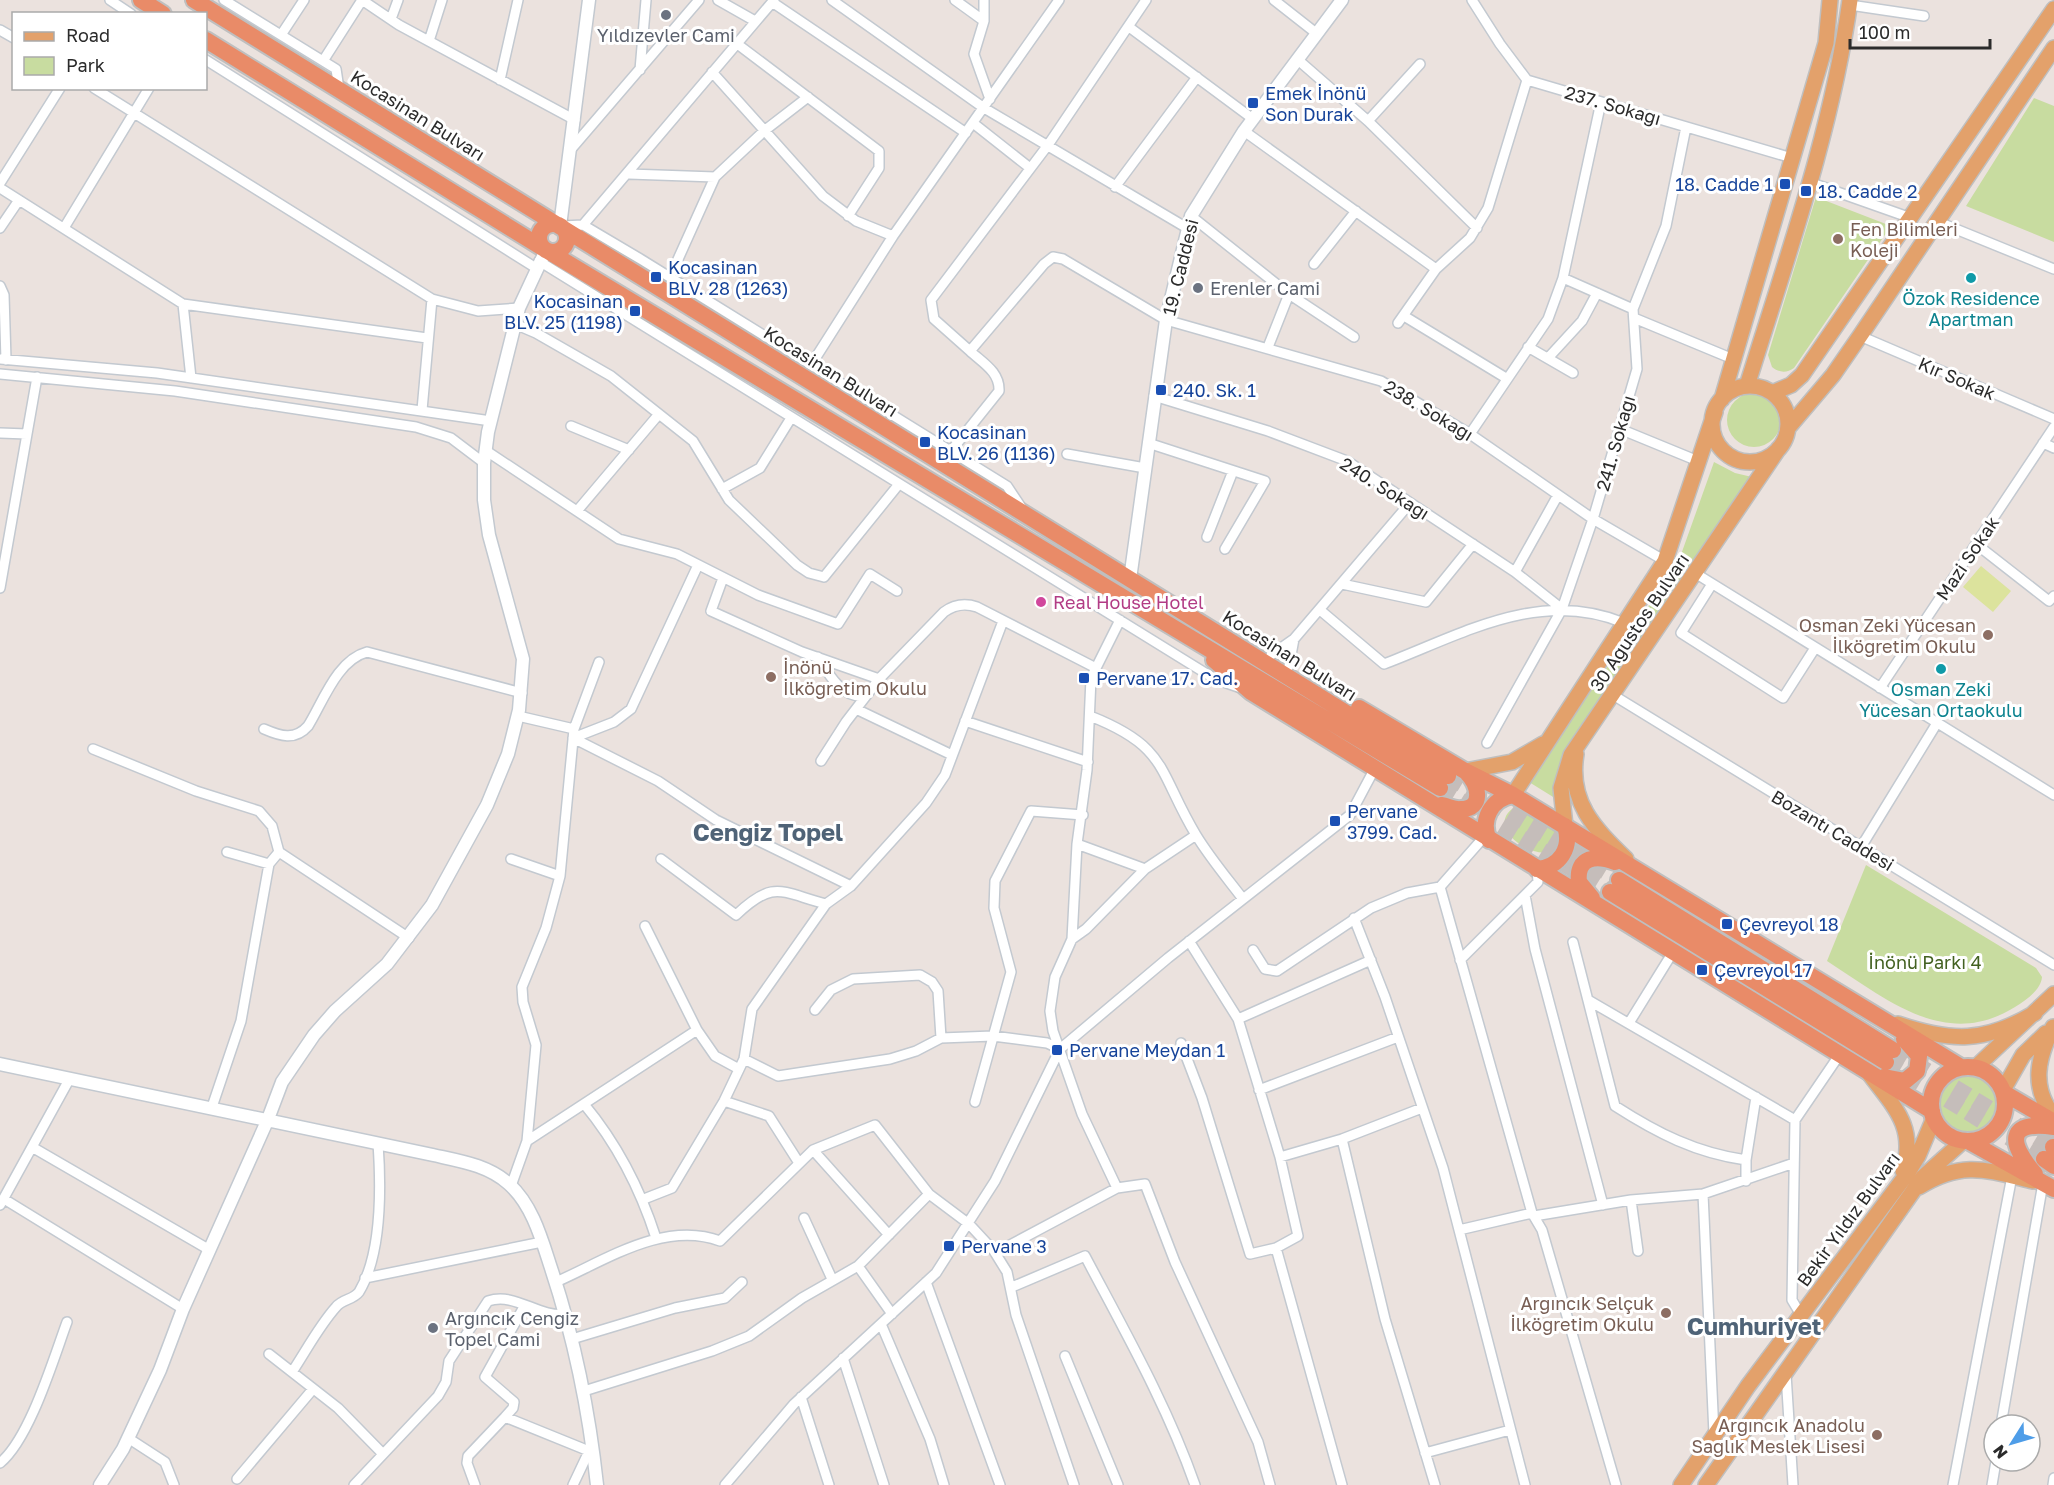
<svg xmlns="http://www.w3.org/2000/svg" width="2054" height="1485" viewBox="0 0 2054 1485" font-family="'Golos Text',sans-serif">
<rect width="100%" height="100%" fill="#ebe2de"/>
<!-- green -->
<path fill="#c8dca0" d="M2034 98 2054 106V242L1966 206Z
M1816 197 1891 226 1794 368C1787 373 1779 373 1772 367L1768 355Z
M1727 420a27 27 0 1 1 54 0a27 27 0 1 1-54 0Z
M1714 462 1735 473 1752 477 1571 740 1559 767 1558 800 1529 782 1678 563Z
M1517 806 1563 832 1557 849C1533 865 1481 824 1517 806Z
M1866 865 2036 968 2042 977C2041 990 2026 1000 2015 1007 1945 1051 1885 998 1827 961Z
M1939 1104a29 29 0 1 1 58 0a29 29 0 1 1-58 0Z"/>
<!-- pitch -->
<path fill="#dce39d" d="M1981 566 2011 591 1993 612 1963 587Z"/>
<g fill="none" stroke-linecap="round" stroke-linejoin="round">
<!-- trunk-tunnel -->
<path stroke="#c5bdba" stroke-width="16" stroke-dasharray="16 8" stroke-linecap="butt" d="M1448 776 1619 880
M1440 788 1610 892
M1893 1050 2053 1147
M1886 1062 2044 1159"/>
<defs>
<path id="minor" d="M110 0 131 14
M224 0 336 69 339 89
M362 0 399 25 575 120
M718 0 755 21
M832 0 984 108 1187 228
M955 0 984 21 974 54 990 99
M1146 0 1048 145 931 300 934 319 970 351 1044 264 1053 257 1063 259 1166 320 1381 381 1470 434 1593 519 1665 561
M1274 0 1316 33
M1472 0 1500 44 1527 80 1792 158
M772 2 966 133
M1850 5 1924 16
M391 19 398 0
M984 21V0
M1129 27 1253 119
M0 30 14 38
M281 35 304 0
M429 41 442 0
M736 43 879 151V168L848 216
M1297 59 1368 121 1477 228
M206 60 536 268
M323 61 362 0
M640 70 646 0
M712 72 823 196 856 221 893 236
M500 80 518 0
M94 88 432 299 478 311 519 308
M1368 121 1420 64
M973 123 1030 168
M1244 131 1436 269 1470 238 1488 208 1527 80
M572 148 699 0
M629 174 715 177
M1809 182 1911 218
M0 183 60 88
M1115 187 1197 77
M0 188 183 304 427 338
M1191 216 1289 294 1354 337
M1936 221 2054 269
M583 225 774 0
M562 226 583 225 642 260 1007 486 1021 507
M0 228 19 200
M64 228 149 88
M539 261 1215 679 1238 687
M1314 264 1356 211
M670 277 715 177 764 131 808 97
M1563 278 1633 309
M0 286 4 295 6 360
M183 304 191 378
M1404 316 1506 378
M1634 318 1733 359
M1398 323 1436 269
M515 324 536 333 611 376 693 441 729 500 797 565 809 573 824 577 899 484
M1860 336 2054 419
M1268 347 1289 294
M1528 347 1573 373
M1548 358 1582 321 1597 293
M0 359 157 373 491 421
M811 365 893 236 1059 0
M0 374 175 391 416 427 451 438 484 463
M1154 396 1268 431 1347 461 1515 572 1562 609
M422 410 432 299
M571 426 629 450
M1620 429 1698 461
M0 433 27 434
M1470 434 1548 319 1563 278 1601 102
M1148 443 1265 481 1225 549
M2043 443 2054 448
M485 450 619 539 677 554 758 595 838 624 870 574 897 591
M951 451 999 391C1000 372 983 363 970 351
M1067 454 1145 468
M722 489 760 468 791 418
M577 511 659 414
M1207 537 1233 471
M1976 544 2049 601 2054 596
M1515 572 1558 495
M1695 573 2054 795
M723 578 711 611 802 652 879 679
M1342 584 1426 602 1473 544
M1712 584 1681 633 1783 698 1815 648
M0 588 37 377
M1320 610 1384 664C1463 634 1539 588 1624 623
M1271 655 1294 639 1410 503
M818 657C829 675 842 699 866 696
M1289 666 1294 639
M1880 688 2054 427
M1613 695 2054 965
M856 709 952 755
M518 716 574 729
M1090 716C1169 747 1158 772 1196 835 1210 858 1227 878 1243 899
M965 721 1088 762
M264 729C280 736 295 741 308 726 323 702 337 660 367 652L522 693
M573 738 658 781 716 820 851 886
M573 738 614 722 631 709 698 565
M1487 743 1562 609 1593 519 1637 369 1633 309 1666 226 1686 127
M93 749 196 791 259 811 272 826 279 852 409 938
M821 761 846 722 879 679 944 612C955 604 965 603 977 607L1096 668
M1484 837 1440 887 1532 1213 1542 1230 1616 1485
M1077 844 1145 869
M1861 847 1937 723
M227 852 269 864
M511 859 560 876
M661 859 736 915C774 879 780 892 826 904L851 886 926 803 945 775 1003 621
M1525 895 1535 949 1603 1205
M1354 918 1385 997 1443 1168 1525 1485
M645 926 697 1030 715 1056 739 1069
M1072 939 1086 929 1145 869 1196 835
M1573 942 1615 1106C1657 1133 1696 1153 1746 1160
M1253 950 1265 969 1277 971 1371 908 1407 893 1440 887
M1460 960 1538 882 1537 869
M1588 1000 1795 1120
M815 1010 831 990 853 979 920 975 932 982 938 991 941 1038
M1238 1019 1371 960
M1629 1023 1673 952
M1181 1043 1202 1098 1250 1254 1276 1248 1298 1236 1280 1157 1238 1019 1189 941
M744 1059 778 1076 890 1059 916 1051 941 1038 993 1036 1047 1043 1060 1049
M1259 1090 1398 1037
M724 1101 769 1116 799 1163
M975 1102 1011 972 994 908 995 881 1031 811 1083 815
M584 1104C618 1145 640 1188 656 1238
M212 1107 241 1021 269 864 279 852
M1342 1139 1385 1319 1435 1485
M527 1141 536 1045 523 1002 522 987 546 928 560 876 574 729 599 662
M32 1147 208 1249
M813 1150 889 1235
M1280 1157 1342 1139 1422 1108
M1746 1181V1160L1756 1097
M511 1186 527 1141 697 1030
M1117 1188 1082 1114 1053 1031 1050 1011 1055 977 1072 939 1077 844 1087 770 1091 678 1120 620
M1703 1194 1714 1434
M4 1199 183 1309
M644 1199 672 1188 724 1101 744 1059 752 1009 826 904
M1631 1200 1638 1251
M0 1205 70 1078
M1534 1216 1631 1200 1703 1194 1794 1163
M804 1218 832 1279
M1459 1230 1532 1213
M1276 1248 1342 1485
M995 1253 1117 1188 1145 1184 1175 1262 1258 1442 1270 1485
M858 1266 892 1314
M365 1278 542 1242
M556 1282C606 1260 665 1220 720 1241L813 1150 875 1125 929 1194 969 1224 994 1251 1007 1272 1016 1315 1074 1485
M926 1282 1000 1485
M1012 1287 1085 1256C1124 1330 1167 1405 1195 1485
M1801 1315 1792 1300 1795 1120 1840 1054
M881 1324 930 1439 944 1485
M572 1339 675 1308 725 1298 742 1282
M269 1354 338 1408 383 1454
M1065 1356 1118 1485
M843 1358 884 1485
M292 1372C306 1351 319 1326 336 1307 342 1299 353 1300 359 1292 382 1254 381 1186 378 1143
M1786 1374 1793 1485
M584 1391 712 1351 749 1336 802 1298 858 1266 929 1194
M801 1397 829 1485
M505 1417 513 1408 514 1402 485 1377 525 1305
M2001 1425 2043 1183
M128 1438 165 1462 174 1485
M1425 1453 1510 1430
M0 1463C30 1438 53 1360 67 1322
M237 1479 313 1389
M354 1485 438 1396 446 1382 449 1361 488 1301C516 1292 538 1318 566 1314
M475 1485 467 1463 468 1456 505 1417 589 1451
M573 1485 591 1447
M725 1485 794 1404 936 1273 995 1181 1060 1049 1168 958 1350 815 1375 768
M1953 1485 2012 1176
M1992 1485 1996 1461
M2053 1485 2054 1478"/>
<path id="tertiary" d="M560 226 589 0
M1130 579 1166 320 1191 216 1244 131 1342 0
M0 1064 433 1155C460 1161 488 1165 509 1184 532 1205 541 1237 550 1265 574 1337 589 1410 597 1485
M100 1485 123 1449 160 1370 183 1309 268 1119 282 1082 314 1035 335 1011 387 964 432 905 487 805 508 754 519 710 523 659 489 535 484 500V463L488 432 519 308 546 250"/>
<path id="primary" d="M1747 386C1786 260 1832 131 1850 0
M1712 424a38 38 0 1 1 76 0a38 38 0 1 1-76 0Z
M1772 393 1791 385 1802 375 2054 9
M1722 399 1826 43 1830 0
M1788 428 1833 375 1860 336 2054 48
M1576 754C1568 802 1594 828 1626 859
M1465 771 1512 762 1543 744
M1513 795 1665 561 1715 412
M1565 826 1561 788 1571 755 1779 448
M1898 1024C1951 1042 1985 1043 2035 1013
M2053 1027C2037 1059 2031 1087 2054 1117
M1976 1067 2054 994
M1868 1072C1893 1106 1917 1126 1903 1171
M2003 1090 2023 1055 2046 1033
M1919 1187C1962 1160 1987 1170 2033 1181
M1681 1485 1748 1386 1907 1174 1918 1156 1934 1118
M1706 1485 1923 1177 1963 1141"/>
<path id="trunk" d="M141 0 163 14
M194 0 1448 776
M206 40 546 250 1440 788
M539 238a14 14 0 1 1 28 0a14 14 0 1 1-28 0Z
M1214 660 1251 692 1932 1111
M1359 708 1465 771 1513 795 1961 1067
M1441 805C1448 806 1455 810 1461 809 1484 809 1479 784 1467 773
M1489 840C1480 820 1491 799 1513 795
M1537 869C1560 867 1572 848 1565 826
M1619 880 1893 1050
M1610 892 1886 1062
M1592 898 1579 882C1576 856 1597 855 1615 862
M1931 1104a37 37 0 1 1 74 0a37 37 0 1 1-74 0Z
M1884 1077 1905 1081 1917 1071 1919 1056 1904 1039
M2004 1093 2054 1122
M1968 1141 2054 1189
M2053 1147 2054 1148
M2044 1159 2054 1166
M2035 1174C2009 1144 2005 1120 2054 1127"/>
</defs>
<!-- minor casing -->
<use href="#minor" stroke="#c3c9d0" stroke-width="12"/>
<!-- tertiary casing -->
<use href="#tertiary" stroke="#c3c9d0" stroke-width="15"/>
<!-- primary casing -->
<use href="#primary" stroke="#bfbfbf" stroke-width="18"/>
<!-- trunk casing -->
<use href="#trunk" stroke="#bfbfbf" stroke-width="20"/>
<!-- minor -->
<use href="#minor" stroke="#fff" stroke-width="9"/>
<!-- tertiary -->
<use href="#tertiary" stroke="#fff" stroke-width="12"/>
<!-- primary -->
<use href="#primary" stroke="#e3a16b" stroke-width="15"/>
<!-- trunk -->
<use href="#trunk" stroke="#e98b68" stroke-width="16"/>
</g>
<!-- markers -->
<g fill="#6b7280" stroke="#fff" stroke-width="2">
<circle cx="666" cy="15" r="6"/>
<circle cx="1198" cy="288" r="6"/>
<circle cx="433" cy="1328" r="6"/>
</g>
<g fill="#1a4fb4" stroke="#fff" stroke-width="2">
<rect x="1247" y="97" width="12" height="12" rx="3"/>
<rect x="1779" y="178" width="12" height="12" rx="3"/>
<rect x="1800" y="185" width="12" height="12" rx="3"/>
<rect x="650" y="271" width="12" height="12" rx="3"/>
<rect x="629" y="305" width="12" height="12" rx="3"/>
<rect x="1155" y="384" width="12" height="12" rx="3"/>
<rect x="919" y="436" width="12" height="12" rx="3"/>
<rect x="1078" y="672" width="12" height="12" rx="3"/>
<rect x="1329" y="815" width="12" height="12" rx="3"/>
<rect x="1721" y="918" width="12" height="12" rx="3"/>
<rect x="1696" y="964" width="12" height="12" rx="3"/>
<rect x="1051" y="1044" width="12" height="12" rx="3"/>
<rect x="943" y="1240" width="12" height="12" rx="3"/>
</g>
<g fill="#8d6e63" stroke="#fff" stroke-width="2">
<circle cx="1838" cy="239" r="6"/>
<circle cx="1988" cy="635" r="6"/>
<circle cx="771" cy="677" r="6"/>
<circle cx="1666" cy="1313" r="6"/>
<circle cx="1877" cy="1435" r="6"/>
</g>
<g fill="#0f9aa8" stroke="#fff" stroke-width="2">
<circle cx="1971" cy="278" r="6"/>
<circle cx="1941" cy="669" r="6"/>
</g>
<circle fill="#d1479c" stroke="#fff" stroke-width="2" cx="1041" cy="602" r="6"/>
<g text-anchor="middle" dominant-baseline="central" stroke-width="6" stroke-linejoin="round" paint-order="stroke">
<!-- worship labels -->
<g font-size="18" fill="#5b616d" stroke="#fff" text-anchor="start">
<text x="666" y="35" text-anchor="middle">Yıldızevler Cami</text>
<text x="1210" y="288">Erenler Cami</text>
<text x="445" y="1318">Argıncık Cengiz<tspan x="445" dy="21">Topel Cami</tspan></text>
</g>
<!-- transit labels -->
<g font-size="18" fill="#164399" stroke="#fff" text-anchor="start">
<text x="1265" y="93">Emek İnönü<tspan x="1265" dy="21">Son Durak</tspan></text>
<text x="1773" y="184" text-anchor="end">18. Cadde 1</text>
<text x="1818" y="191">18. Cadde 2</text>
<text x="668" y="267">Kocasinan<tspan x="668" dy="21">BLV. 28 (1263)</tspan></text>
<text x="623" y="301" text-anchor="end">Kocasinan<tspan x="623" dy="21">BLV. 25 (1198)</tspan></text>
<text x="1173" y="390">240. Sk. 1</text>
<text x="937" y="432">Kocasinan<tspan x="937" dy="21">BLV. 26 (1136)</tspan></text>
<text x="1096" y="678">Pervane 17. Cad.</text>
<text x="1347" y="811">Pervane<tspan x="1347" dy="21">3799. Cad.</tspan></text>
<text x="1739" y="924">Çevreyol 18</text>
<text x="1714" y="970">Çevreyol 17</text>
<text x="1069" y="1050">Pervane Meydan 1</text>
<text x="961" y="1246">Pervane 3</text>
</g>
<!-- street labels -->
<g font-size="18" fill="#2b2b2b" stroke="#fff">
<text transform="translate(1613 105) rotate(16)">237. Sokağı</text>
<text transform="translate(418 115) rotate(32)">Kocasinan Bulvarı</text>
<text transform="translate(1180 267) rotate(-76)">19. Caddesi</text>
<text transform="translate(831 371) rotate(32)">Kocasinan Bulvarı</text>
<text transform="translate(1957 378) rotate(23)">Kır Sokak</text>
<text transform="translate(1429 410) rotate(31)">238. Sokağı</text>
<text transform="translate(1615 443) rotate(-74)">241. Sokağı</text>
<text transform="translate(1385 488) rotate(32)">240. Sokağı</text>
<text transform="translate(1967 558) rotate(-56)">Mazi Sokak</text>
<text transform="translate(1639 622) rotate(-56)">30 Ağustos Bulvarı</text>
<text transform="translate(1290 655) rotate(32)">Kocasinan Bulvarı</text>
<text transform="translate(1833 830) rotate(31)">Bozantı Caddesi</text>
<text transform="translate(1848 1219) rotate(-54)">Bekir Yıldız Bulvarı</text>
</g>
<!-- education labels -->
<g font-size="18" fill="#785e54" stroke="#fff" text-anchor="end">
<text x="1850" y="229" text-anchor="start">Fen Bilimleri<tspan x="1850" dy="21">Koleji</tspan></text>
<text x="1976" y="625">Osman Zeki Yücesan<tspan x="1976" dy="21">İlköğretim Okulu</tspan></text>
<text x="783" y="667" text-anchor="start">İnönü<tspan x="783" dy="21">İlköğretim Okulu</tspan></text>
<text x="1654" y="1303">Argıncık Selçuk<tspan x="1654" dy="21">İlköğretim Okulu</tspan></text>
<text x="1865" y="1425">Argıncık Anadolu<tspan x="1865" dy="21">Sağlık Meslek Lisesi</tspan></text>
</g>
<!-- culture labels -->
<g font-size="18" fill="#0d838f" stroke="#fff">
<text x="1971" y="298">Özok Residence<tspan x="1971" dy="21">Apartman</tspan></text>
<text x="1941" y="689">Osman Zeki<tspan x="1941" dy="21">Yücesan Ortaokulu</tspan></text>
</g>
<!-- hotel labels -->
<g font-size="18" fill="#b23c85" stroke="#fff" text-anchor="start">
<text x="1053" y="602">Real House Hotel</text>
</g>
<!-- park labels -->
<g font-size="18" fill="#436121" stroke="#fff">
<text x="1925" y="962">İnönü Parkı 4</text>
</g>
<!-- district labels -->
<g font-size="24" font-weight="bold" fill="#4f6377" stroke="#fff">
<text x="768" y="831">Cengiz Topel</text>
<text x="1754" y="1325">Cumhuriyet</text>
</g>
</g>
<!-- legend -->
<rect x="12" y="12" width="195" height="78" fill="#ffffff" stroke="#aaaaaa" stroke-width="1.5"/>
<rect x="24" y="32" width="30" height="9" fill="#e3a16b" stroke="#aaaaaa" stroke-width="1.5"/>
<text x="66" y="42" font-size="18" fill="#2b2b2b">Road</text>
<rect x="24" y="57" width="30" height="18" fill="#c8dca0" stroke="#aaaaaa" stroke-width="1.5"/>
<text x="66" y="72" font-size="18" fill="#2b2b2b">Park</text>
<!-- north arrow -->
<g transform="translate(2012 1443) rotate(233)"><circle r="28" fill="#ffffff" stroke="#aaaaaa" stroke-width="1.5"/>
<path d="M0-4.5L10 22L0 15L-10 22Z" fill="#4e9de8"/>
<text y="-9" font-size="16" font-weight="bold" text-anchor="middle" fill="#2b2b2b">N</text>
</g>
<!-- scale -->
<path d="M1850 39v9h140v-9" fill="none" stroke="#2b2b2b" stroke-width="3"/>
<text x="1859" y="39" font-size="18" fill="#2b2b2b" stroke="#ffffff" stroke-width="4.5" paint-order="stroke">100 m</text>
</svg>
